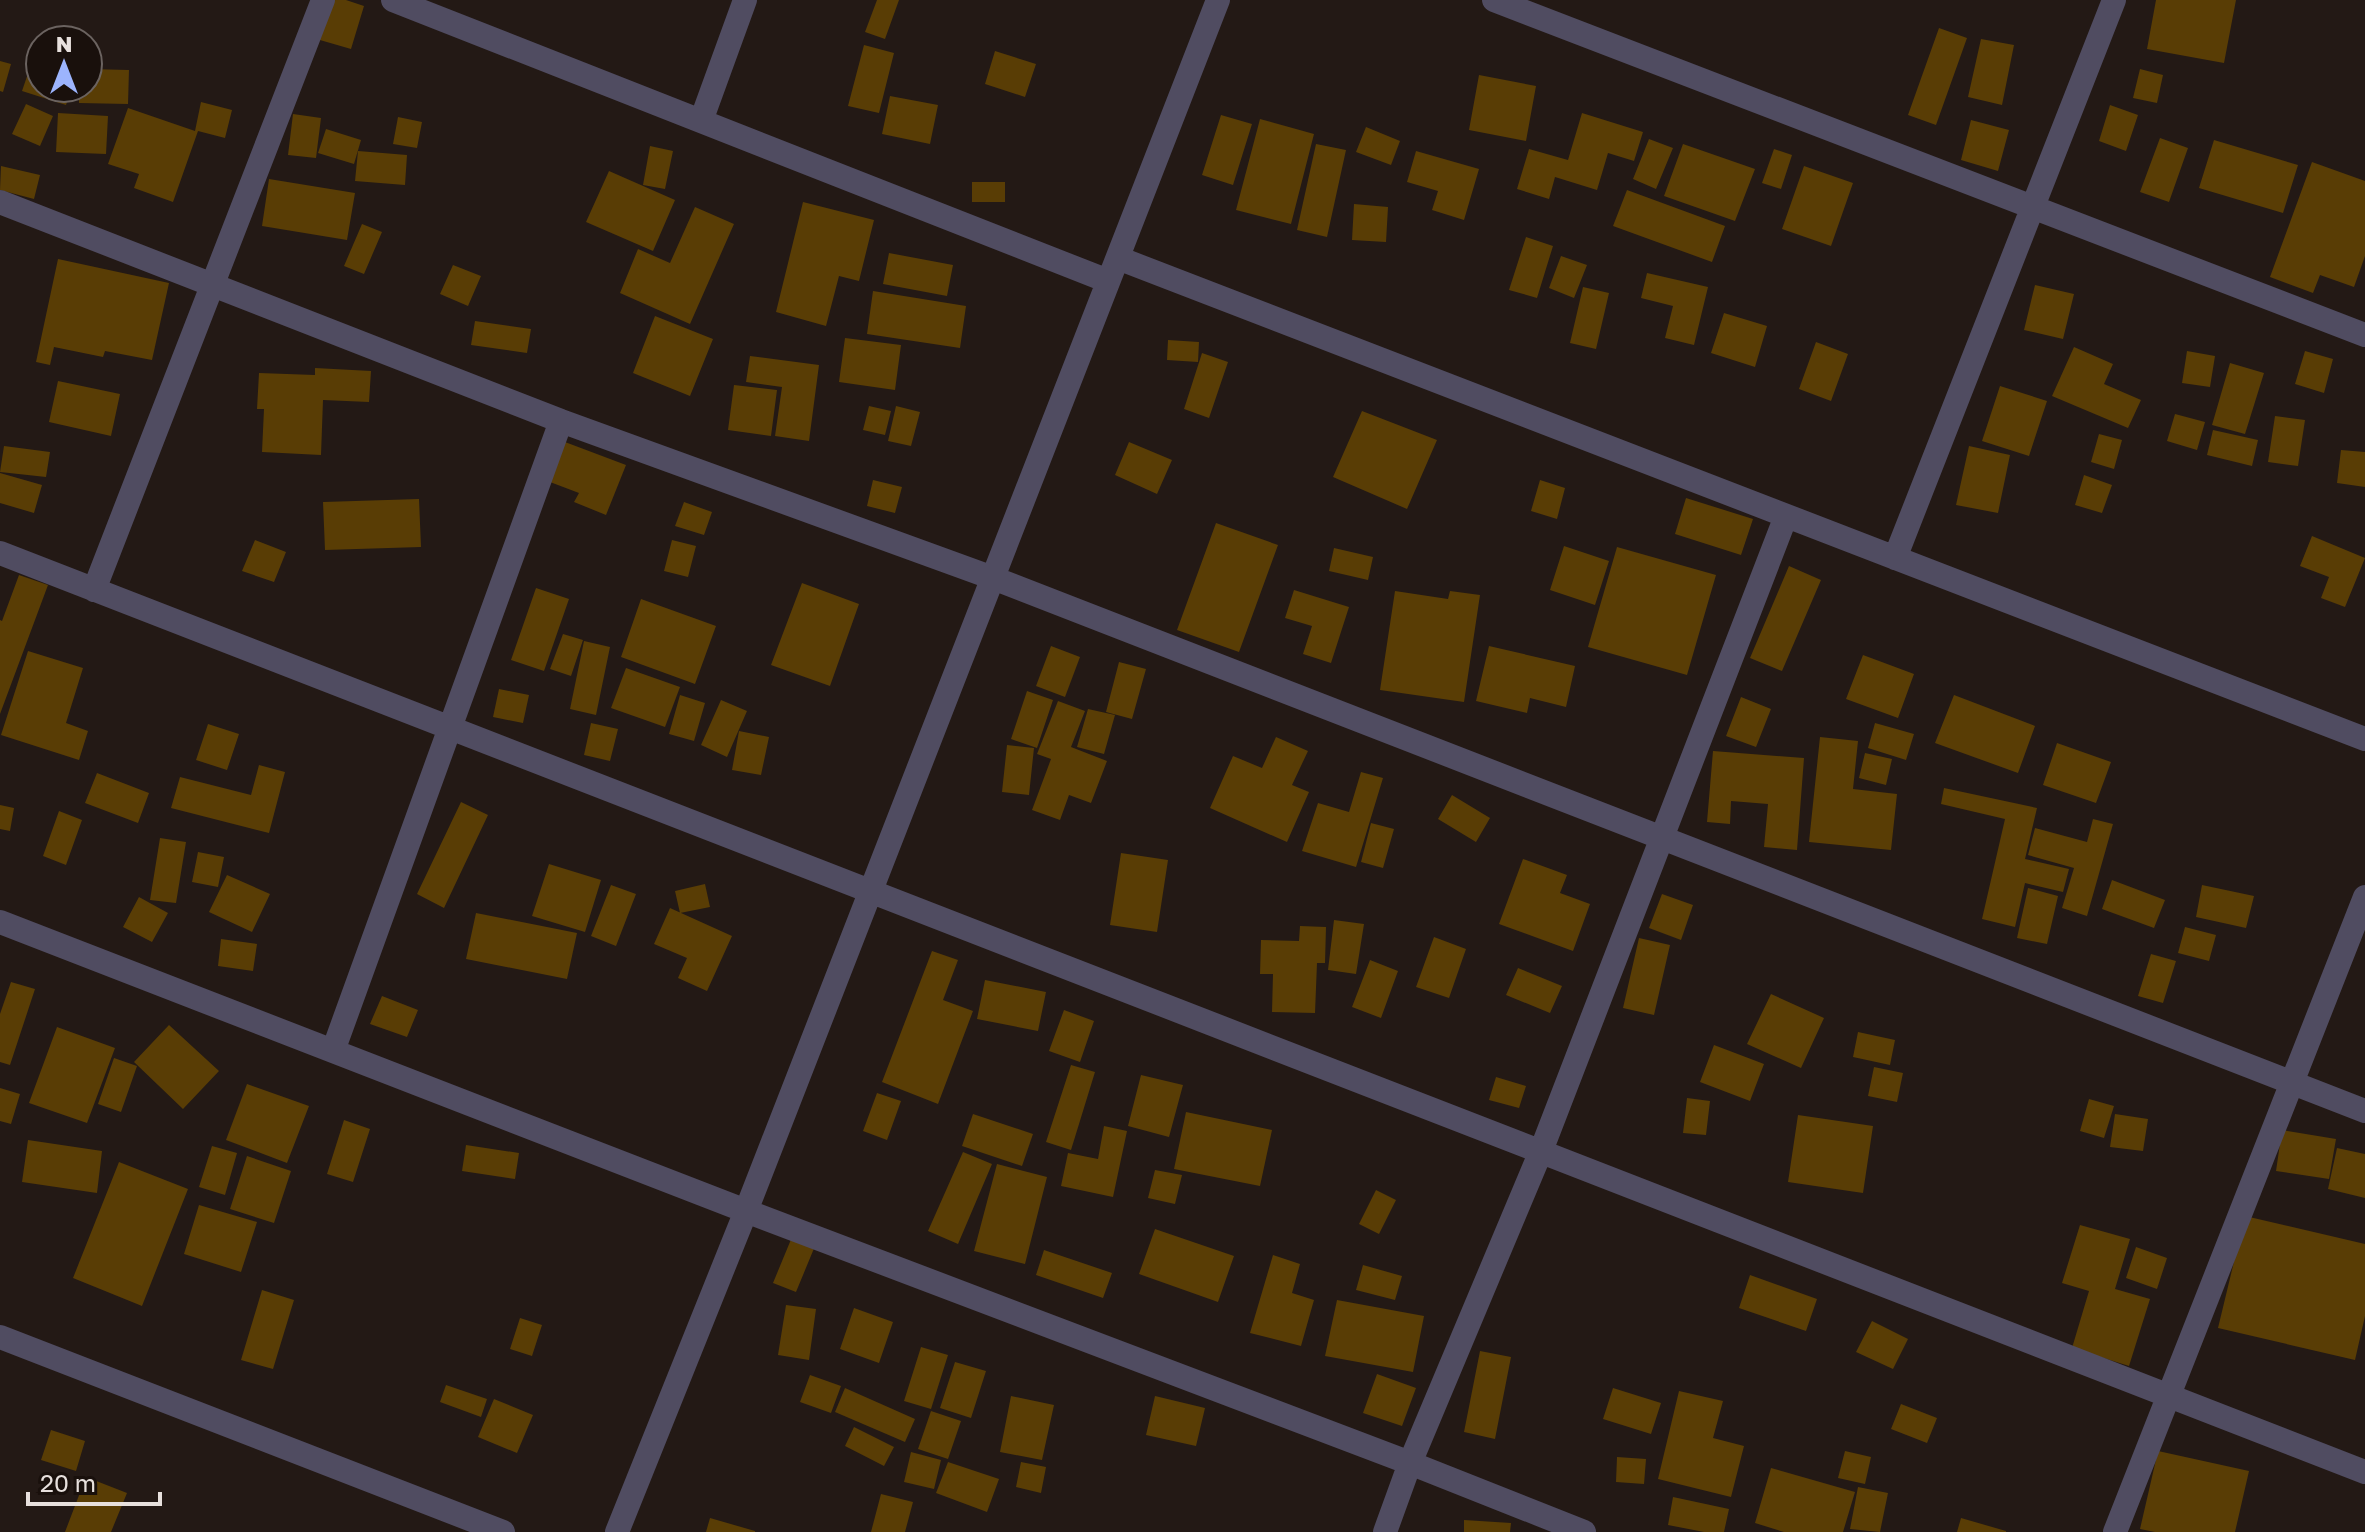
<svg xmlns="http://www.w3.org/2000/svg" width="2365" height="1532" viewBox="0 0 2365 1532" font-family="'Golos Text',sans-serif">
<rect width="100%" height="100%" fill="#231915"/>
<!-- building -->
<path fill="#593d05" d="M324 0H346L364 6 351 49 313 38Z
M877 0H899L885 39 865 32Z
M2156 0H2236L2224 63 2147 49Z
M1939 28 1967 38 1936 125 1908 115Z
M1981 39 2014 45 2002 105 1968 97Z
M864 45 894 53 879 113 848 106Z
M37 47 40 48V88H72L66 105 22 91Z
M995 51 1036 64 1025 97 985 84Z
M0 61 11 64 3 92 0 91Z
M88 69 129 70 128 104 79 103V88H88Z
M2140 69 2163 75 2157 103 2133 98Z
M1479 75 1536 86 1526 141 1469 130Z
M890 96 938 105 930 144 882 134Z
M201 102 232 110 225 138 198 131 173 202 134 188 139 174 108 164 128 108 195 131Z
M26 104 53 116 40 146 12 134Z
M2110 105 2138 115 2126 151 2099 141Z
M58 113 108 116 106 154 56 152Z
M1582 113 1643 132 1634 161 1608 153 1597 190 1555 177 1549 199 1517 189 1529 149 1568 160Z
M293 114 321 118 316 158 288 155Z
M1221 115 1252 124 1233 185 1202 175Z
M398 117 422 122 417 148 393 144Z
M1260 119 1314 134 1291 224 1236 210Z
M1971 120 2009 130 1998 171 1961 160Z
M1366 127 1400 141 1391 165 1356 152Z
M326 129 361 140 354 164 318 153Z
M2160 138 2188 148 2169 202 2140 192Z
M1649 139 1673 148 1656 189 1633 179Z
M2214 140 2298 165 2283 213 2199 188Z
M1316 144 1346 150 1327 237 1297 230Z
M1683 144 1755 169 1735 221 1664 196Z
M650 146 673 151 665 189 643 185Z
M1774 149 1792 155 1781 189 1762 183Z
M358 151 407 155 405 185 355 181Z
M1416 151 1479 169 1464 220 1432 210 1438 191 1407 182Z
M2312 162 2365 181V256L2354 287 2320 275 2313 293 2270 277Z
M1 166 40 175 34 199 0 190Z
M1804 166 1853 183 1831 246 1782 229Z
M609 171 675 200 653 251 586 222Z
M269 179 355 193 347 240 262 226Z
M972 182H1005V202H972Z
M1627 190 1725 226 1712 262 1613 226Z
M803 202 874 220 859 281 839 276 826 326 776 312Z
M1354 204 1388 207 1386 242 1352 240Z
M695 207 734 224 690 324 620 293 638 249 670 263Z
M362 224 382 232 364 274 344 266Z
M1526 237 1553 246 1537 298 1509 290Z
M889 253 953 265 947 296 883 284Z
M1561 256 1587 265 1574 298 1549 288Z
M58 259 169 283 152 360 105 351 103 357 54 347 50 365 36 362Z
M453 265 481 276 468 306 440 294Z
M1647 273 1708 287 1694 345 1665 338 1673 306 1641 298Z
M2035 285 2074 294 2063 339 2024 330Z
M1583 287 1609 293 1596 349 1570 343Z
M873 291 966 306 960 348 867 334Z
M1724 313 1767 326 1755 367 1711 353Z
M655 316 713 339 690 396 633 373Z
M475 321 531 329 527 353 471 345Z
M845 338 901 345 895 390 839 382Z
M1168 340 1199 342 1198 362 1167 360Z
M1816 342 1848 354 1831 401 1799 389Z
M2074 347 2113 364 2104 384 2141 400 2128 428 2052 396Z
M2187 351 2215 356 2210 387 2182 383Z
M2305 351 2333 359 2324 393 2295 384Z
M1202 353 1228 362 1209 418 1184 409Z
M750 356 819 365 809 441 775 436 782 387 746 382Z
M2230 363 2264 373 2245 434 2212 425Z
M315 368 371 371 369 402 323 400 321 455 262 452 264 409H257L259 373 315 375Z
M58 381 120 394 111 436 49 422Z
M734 385 777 390 771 436 728 430Z
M2000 386 2047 401 2029 456 1982 441Z
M869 406 891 411 885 435 863 430Z
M896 406 920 412 911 446 888 441Z
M1362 411 1437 440 1407 509 1333 477Z
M2175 414 2205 422 2197 450 2167 441Z
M2275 416 2305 420 2298 466 2268 462Z
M2213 430 2258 440 2252 466 2207 455Z
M2099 434 2122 440 2114 469 2091 462Z
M565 442 626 465 606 515 574 502 579 493 550 482Z
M1129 442 1172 460 1157 494 1115 475Z
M4 446 50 452 46 477 0 472Z
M1969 446 2010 455 1998 513 1956 505Z
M2341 450 2365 452V487L2337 483Z
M0 473 42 485 34 513 0 503Z
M2084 475 2112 485 2102 513 2075 505Z
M873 480 902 487 895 513 867 506Z
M1540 480 1565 488 1557 519 1531 511Z
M1686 498 1753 519 1741 555 1675 534Z
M419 499 421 547 325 550 323 502Z
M684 502 712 512 704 535 675 526Z
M1216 523 1278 545 1239 652 1177 630Z
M2312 536 2365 558 2345 607 2321 598 2329 577 2300 566Z
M255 540 286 552 274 582 242 571Z
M672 540 696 546 688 577 664 571Z
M1564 546 1609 561 1595 605 1550 590Z
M1617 547 1716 575 1687 675 1588 647Z
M1334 548 1373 557 1368 580 1329 571Z
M1789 566 1821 580 1782 671 1750 658Z
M19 575 48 585 0 714V620L2 621Z
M802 583 859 604 830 686 771 665Z
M536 588 569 599 544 671 511 660Z
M1294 590 1349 607 1331 663 1303 654 1312 626 1285 618Z
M1395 591 1448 599 1450 591 1480 595 1464 702 1380 690Z
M641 599 716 626 695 684 621 657Z
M563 634 583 640 571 676 550 669Z
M584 641 610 647 596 715 570 709Z
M1051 646 1080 657 1065 697 1036 686Z
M1489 646 1575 666 1566 707 1530 698 1527 713 1476 701Z
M28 651 83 668 66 723 88 731 79 760 1 735Z
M1863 655 1914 674 1898 718 1846 699Z
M1119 662 1146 669 1132 719 1106 712Z
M626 668 680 687 665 727 611 708Z
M499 689 529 695 523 723 493 717Z
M1027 691 1053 700 1037 748 1011 739Z
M680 695 705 703 694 741 669 734Z
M1954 695 2035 726 2018 773 1935 743Z
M1741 697 1771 709 1756 747 1726 736Z
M721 700 747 711 727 757 701 745Z
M1058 701 1085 711 1071 747 1107 761 1091 803 1069 795 1060 820 1032 810 1051 759 1037 754Z
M1088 709 1115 715 1104 754 1077 747Z
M591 723 618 729 610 761 584 755Z
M1875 723 1914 734 1906 760 1868 748Z
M208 724 239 734 227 770 196 760Z
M739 731 769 737 761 775 732 770Z
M1276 737 1308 751 1292 785 1309 792 1287 842 1210 808 1233 756 1262 768Z
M1820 737 1858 741 1853 789 1897 794 1891 850 1809 842Z
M2057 743 2111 762 2096 803 2043 785Z
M1007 745 1034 748 1029 795 1002 792Z
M1713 751 1804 758 1797 850 1764 847 1768 804 1731 801 1730 824 1707 822Z
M1865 753 1892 759 1886 785 1859 778Z
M259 765 285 772 269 833 171 808 180 777 251 795Z
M1361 772 1383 778 1356 867 1302 851 1318 803 1349 812Z
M97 773 149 793 138 823 85 803Z
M1944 788 2037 808 2025 859 2069 869 2063 892 2025 883 2015 927 1982 919 2005 819 1941 804Z
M1452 795 1490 818 1476 842 1438 819Z
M461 802 488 815 444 908 417 894Z
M0 805 14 808 10 831 0 829Z
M59 811 82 820 66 865 43 856Z
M2093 819 2113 824 2087 916 2062 908 2074 868 2028 855 2035 828 2087 842Z
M1371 823 1394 829 1383 868 1361 862Z
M160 838 186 842 176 903 150 900Z
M198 852 224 857 218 887 192 882Z
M1121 853 1168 860 1157 932 1110 925Z
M1523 859 1567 875 1560 893 1590 904 1573 951 1499 924Z
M549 864 601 880 585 932 532 916Z
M227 875 270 894 252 932 209 912Z
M2112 880 2165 900 2154 928 2102 909Z
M705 884 710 907 680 913 675 891Z
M611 885 636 894 616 946 591 936Z
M2202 885 2254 896 2246 928 2196 917Z
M2028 888 2058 896 2047 944 2017 938Z
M1662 894 1693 905 1681 940 1649 928Z
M139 897 168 913 152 942 123 927Z
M670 908 732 936 707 991 678 978 687 958 654 944Z
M476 913 577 933 567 979 466 959Z
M1334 920 1364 924 1356 974 1328 970Z
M1300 926 1326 927 1325 963H1317L1315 1013 1272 1012 1273 974H1260L1261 940 1299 941Z
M2185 927 2216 935 2209 961 2178 953Z
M1434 937 1466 949 1449 998 1416 987Z
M1639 938 1670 945 1654 1015 1623 1008Z
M221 939 257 944 253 971 218 966Z
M932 951 958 960 943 1000 973 1011 938 1104 882 1082Z
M2151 954 2176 961 2163 1003 2138 996Z
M1370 960 1398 971 1381 1018 1352 1007Z
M1518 968 1562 986 1550 1013 1506 995Z
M985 980 1046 992 1038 1031 977 1019Z
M11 982 35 989 10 1065 0 1062V1014Z
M1771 994 1824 1018 1801 1068 1747 1044Z
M382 996 418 1010 407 1037 370 1024Z
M1064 1010 1094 1021 1080 1062 1049 1051Z
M169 1025 219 1071 183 1109 134 1062Z
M57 1027 115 1048 87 1123 29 1103Z
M1858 1032 1895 1040 1890 1065 1853 1057Z
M1714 1045 1764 1064 1750 1101 1700 1082Z
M114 1058 137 1066 121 1112 98 1104Z
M1071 1065 1095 1072 1071 1150 1046 1142Z
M1874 1067 1903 1073 1897 1102 1868 1096Z
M1141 1075 1183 1085 1169 1137 1128 1126Z
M1496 1077 1526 1086 1519 1108 1489 1100Z
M247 1084 309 1106 287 1163 226 1140Z
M0 1088 20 1094 11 1124 0 1121Z
M877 1093 901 1101 887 1140 863 1131Z
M1687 1098 1710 1101 1706 1135 1683 1133Z
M2089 1099 2114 1106 2104 1138 2080 1131Z
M1186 1112 1272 1130 1260 1186 1174 1169Z
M973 1114 1033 1134 1022 1166 962 1146Z
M2115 1114 2148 1119 2143 1151 2110 1147Z
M1798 1115 1873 1126 1863 1193 1788 1182Z
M344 1120 370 1129 353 1182 327 1174Z
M1104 1126 1127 1131 1113 1197 1061 1186 1068 1153 1098 1159Z
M2282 1130 2336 1139 2329 1179 2276 1171Z
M28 1140 102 1151 97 1193 22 1182Z
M466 1145 519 1153 515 1179 462 1171Z
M212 1146 237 1153 225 1195 199 1187Z
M2337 1148 2365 1154V1198L2328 1189Z
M963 1152 992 1164 958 1244 928 1231Z
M247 1156 291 1171 274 1223 230 1209Z
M119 1162 188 1189 142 1306 73 1278Z
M997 1164 1047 1177 1025 1264 974 1251Z
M1155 1170 1182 1175 1175 1204 1148 1198Z
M1376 1190 1396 1200 1379 1234 1359 1224Z
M199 1205 257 1222 241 1272 184 1254Z
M2245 1216 2365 1244V1316L2355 1360 2218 1328Z
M2080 1225 2130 1239 2115 1289 2150 1299 2129 1366 2072 1348 2089 1291 2062 1283Z
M1155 1229 1234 1256 1218 1302 1139 1274Z
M792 1237 815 1246 796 1292 773 1283Z
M2136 1247 2167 1258 2157 1289 2126 1278Z
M1044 1250 1112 1273 1103 1298 1036 1275Z
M1273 1255 1300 1264 1292 1293 1314 1300 1301 1346 1250 1333Z
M1363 1265 1402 1276 1395 1300 1356 1290Z
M1750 1275 1817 1299 1806 1331 1739 1308Z
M262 1290 294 1300 273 1369 241 1360Z
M1337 1300 1424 1316 1413 1372 1325 1356Z
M786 1305 816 1309 809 1360 778 1355Z
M854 1308 893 1322 879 1363 840 1349Z
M520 1318 542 1325 532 1356 510 1349Z
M1872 1321 1908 1339 1893 1369 1856 1352Z
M921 1347 948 1355 931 1409 904 1401Z
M1480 1351 1511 1357 1495 1439 1464 1432Z
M955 1362 986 1371 971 1418 940 1408Z
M1377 1374 1416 1388 1402 1426 1363 1413Z
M810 1375 841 1386 831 1413 800 1402Z
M446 1385 487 1399 481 1417 440 1402Z
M845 1388 915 1419 905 1442 835 1412Z
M1613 1388 1661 1403 1651 1434 1603 1419Z
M1679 1391 1723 1401 1713 1438 1744 1446 1731 1497 1658 1479Z
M1011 1396 1054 1405 1042 1460 1000 1452Z
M1155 1396 1205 1408 1196 1446 1146 1435Z
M494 1399 533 1415 517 1453 478 1437Z
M1901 1404 1937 1418 1927 1443 1891 1429Z
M931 1411 961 1421 948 1459 918 1449Z
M854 1427 894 1447 884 1466 845 1446Z
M51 1430 85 1441 76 1471 41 1460Z
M1845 1451 1871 1457 1865 1484 1838 1478Z
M2158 1451 2249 1471 2235 1532H2155L2140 1529Z
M911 1452 941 1460 934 1489 904 1482Z
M1617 1457 1646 1459 1644 1484 1616 1482Z
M948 1462 999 1479 987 1512 936 1493Z
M1021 1462 1046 1467 1041 1493 1016 1487Z
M1771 1468 1855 1492 1843 1532H1784L1755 1523Z
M86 1477 127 1493 111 1532H65Z
M1858 1487 1888 1493 1880 1532 1850 1529Z
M881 1494 913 1502 905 1532H871Z
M1673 1497 1729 1509 1724 1532H1704L1668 1525Z
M710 1518 755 1531V1532H706Z
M1961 1518 2006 1531V1532H1957Z
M1464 1520 1511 1523 1510 1532H1464Z"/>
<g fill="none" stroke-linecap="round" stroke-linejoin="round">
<!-- minor -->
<path stroke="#504c61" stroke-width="24" d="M393 0 1108 281
M1494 0 2365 335
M701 121 745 0
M0 202 561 421 993 578 2365 1111
M1118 258 2365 739
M0 553 2365 1472
M1895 558 2114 0
M94 590 323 0
M0 922 746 1211 1410 1463 1584 1532
M333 1051 561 421
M617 1532 746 1211 1218 0
M1385 1532 1410 1463 1541 1151 1786 516
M2115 1532 2365 897"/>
<!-- tertiary -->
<path stroke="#504c61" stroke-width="24" d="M0 1337 503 1532"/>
</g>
<!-- north arrow -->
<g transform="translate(64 64)"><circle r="38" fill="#19100c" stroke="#6b6360" stroke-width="2"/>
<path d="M0-6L14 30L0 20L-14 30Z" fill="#9cb4fd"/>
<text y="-12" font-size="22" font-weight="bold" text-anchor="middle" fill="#e7e0dd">N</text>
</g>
<!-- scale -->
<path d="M28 1492v12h132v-12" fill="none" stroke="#e7e0dd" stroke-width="4"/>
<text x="40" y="1492" font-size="24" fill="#e7e0dd" stroke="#19100c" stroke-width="6" paint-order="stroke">20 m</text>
</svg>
